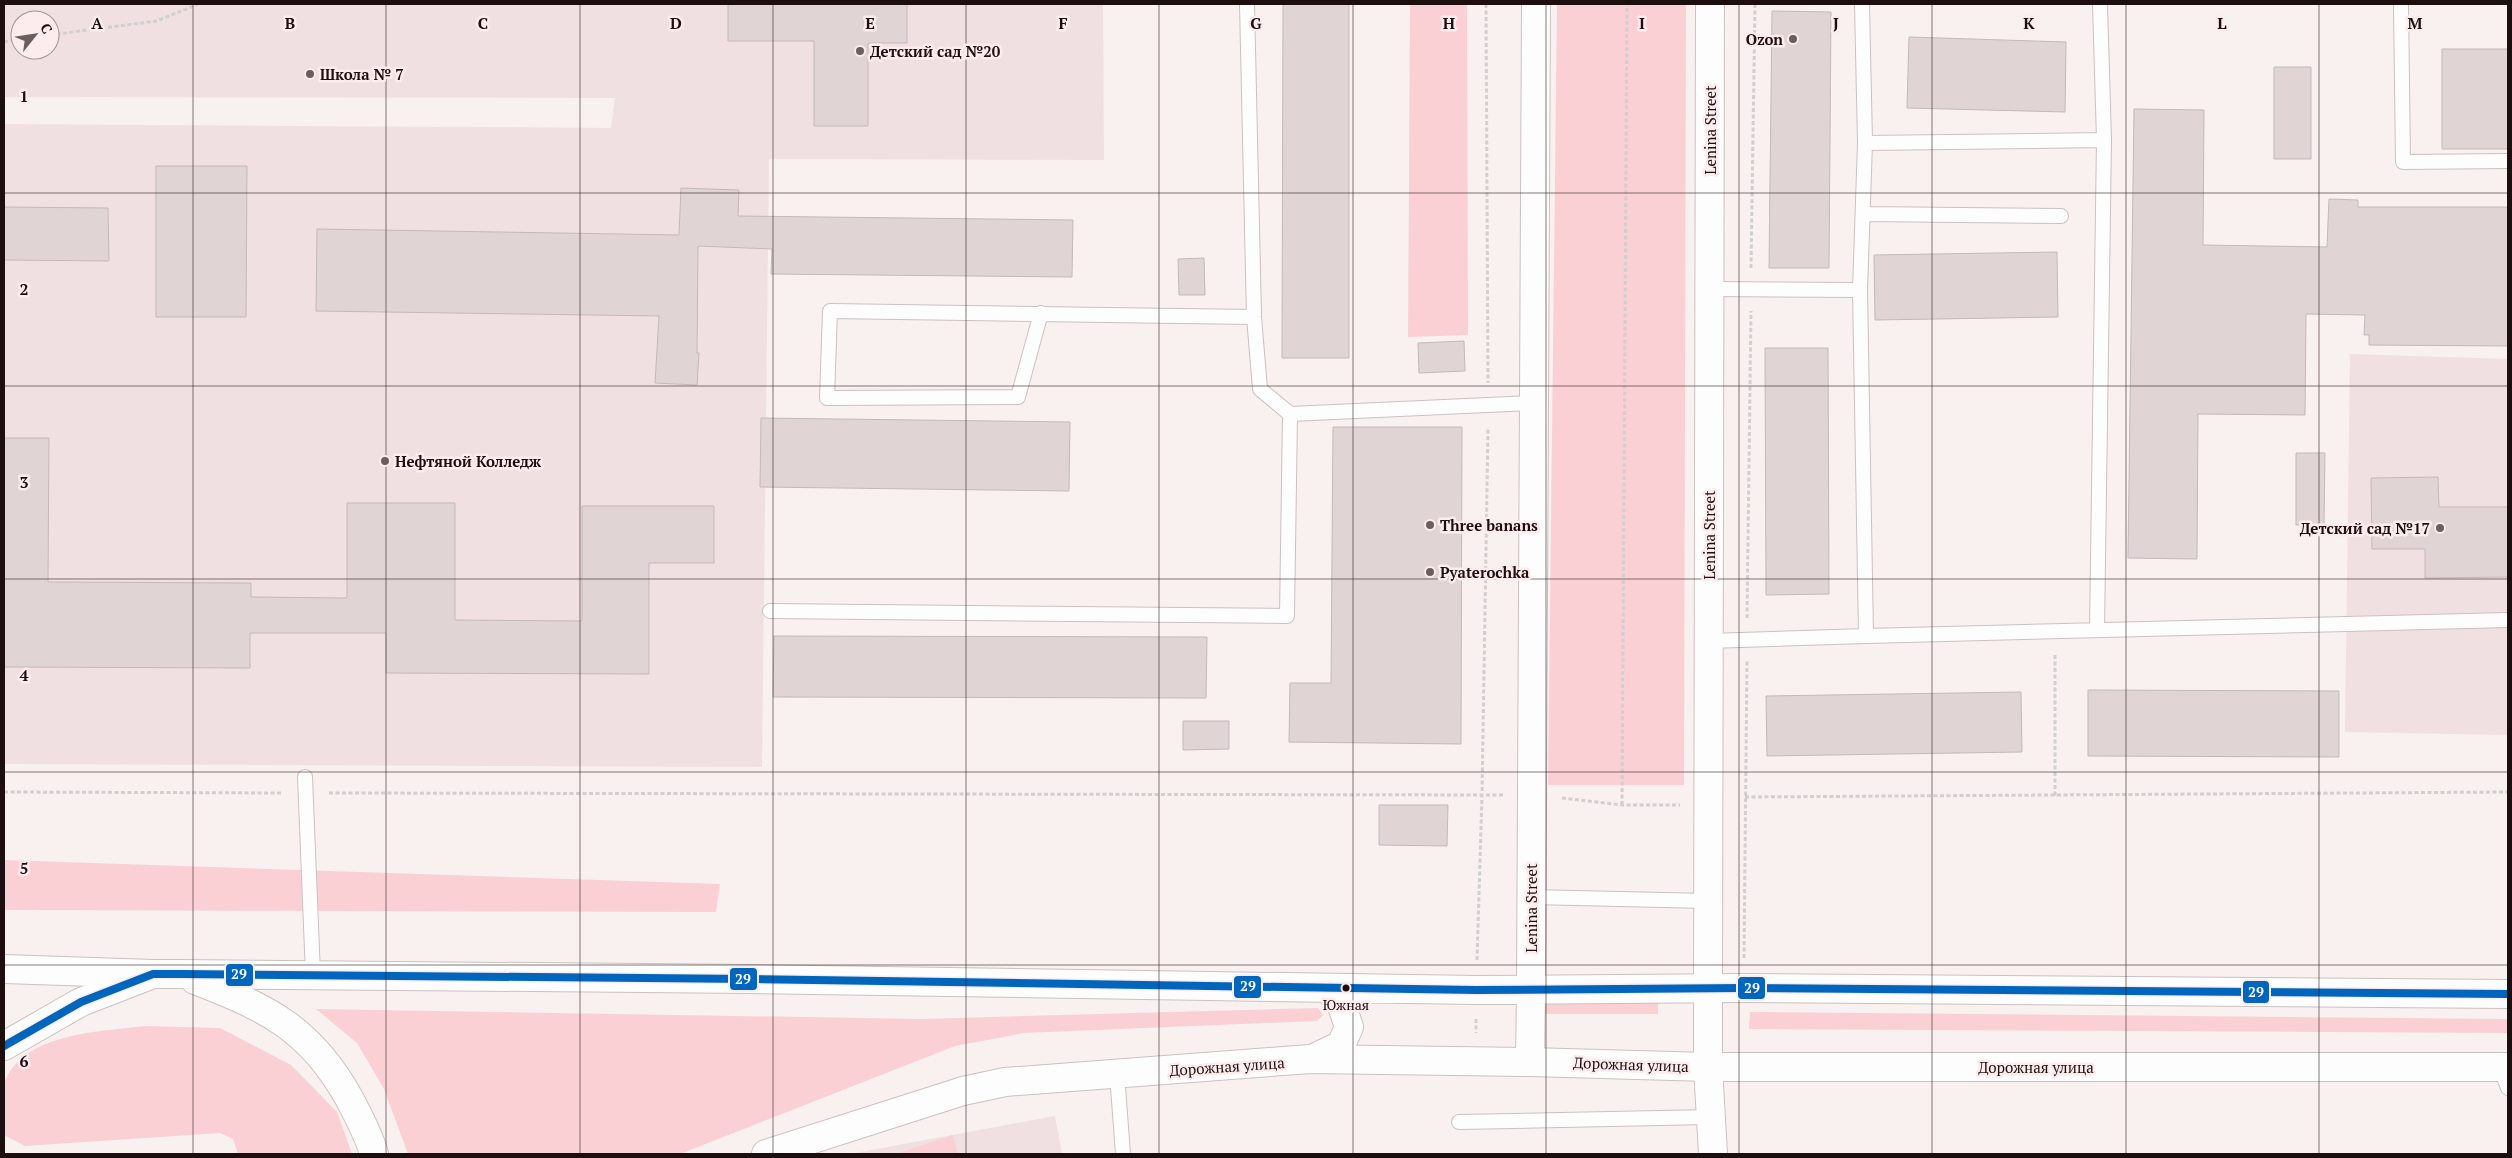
<svg xmlns="http://www.w3.org/2000/svg" width="2512" height="1158" viewBox="0 0 2512 1158" font-family="'PT Serif',serif">
<rect width="100%" height="100%" fill="#f9f0f0"/>
<!-- built -->
<path fill="#f0e0e1" fill-rule="evenodd" d="M4 4H1103L1104 160 769 159 762 767 4 764V124L611 128 615 98 4 97ZM20 20H50V50H20Z
M2350 354 2508 359V735L2345 732Z
M1055 1116 1062 1154H850Z"/>
<!-- green -->
<path fill="#fad0d4" d="M1410 4H1467L1468 335 1408 337Z
M1557 4H1686L1684 785H1548Z
M4 860 720 884 716 912 4 910Z
M1545 1000H1658V1014H1545Z
M1318 1008 1323 1015 1317 1021 1024 1033 955 1046 680 1154H408L384 1089 357 1043 316 1009 921 1019Z
M1750 1012 2508 1019V1033L1749 1029Z
M145 1026 220 1028 291 1065 337 1112 352 1154H238L233 1139 220 1133 25 1146 4 1135C4 1122 0 1091 5 1081 26 1032 100 1032 145 1026Z
M953 1135 958 1154H895Z"/>
<!-- building -->
<path fill="#e0d4d5" stroke="#c4b9ba" d="M728 4H907V43H868V126H814V41H728Z
M1283 4H1349V358H1282Z
M1772 11 1831 12 1829 268H1769Z
M1909 37 2066 42 2065 112 1907 108Z
M2442 49H2508V149H2442Z
M2274 67H2311V159H2274Z
M2134 109 2204 110 2203 245 2327 247 2329 199 2358 200V207H2508V346L2369 345V335H2364L2365 315 2306 314 2305 415 2198 414 2197 559 2128 558Z
M156 166H247L246 317H156Z
M681 188 739 190 738 216 1073 220 1072 277 771 274 772 249 698 246 697 353H699L697 385 655 383 659 316 316 311 317 229 679 235Z
M4 207 108 208 109 261 4 260Z
M2057 252 2058 317 1875 320 1874 255Z
M1204 258 1205 295H1179L1178 259Z
M1464 341 1465 371 1419 373 1418 343Z
M1765 348H1828L1829 594 1766 595Z
M761 418 1070 422 1069 491 760 487Z
M1333 427H1462L1461 744 1289 742 1290 683H1331Z
M4 438H49L48 582 251 583V597L347 598V503H455V620L582 621V506H714V563H649V674L386 673V633H250V668L4 667Z
M2296 453H2325L2324 525H2296Z
M2438 477 2439 507H2508V577L2425 578V549H2372L2371 478Z
M774 636 1207 637 1206 698 773 697Z
M2088 690 2339 691V757L2088 756Z
M2021 692 2022 752 1767 756 1766 696Z
M1183 721H1229V749L1183 750Z
M1379 805H1448L1447 846 1379 845Z"/>
<g fill="none" stroke-linecap="round" stroke-linejoin="round">
<defs>
<path id="service" d="M1247 4 1254 317 1260 389 1290 414 1533 403
M1862 4 1865 143 2104 140
M2401 4 2403 162 2508 161
M1865 143 1860 290 1866 636 2508 620
M1863 214 2061 216
M1709 289 1860 290
M1041 313 1018 397 827 398 830 311 1254 317
M770 611 1287 616 1290 414
M2097 630 2104 140 2100 4
M1709 641 1866 636
M305 777 313 975
M1531 897 1708 901
M2500 1067 2508 1088
M1117 1074 1123 1154
M1459 1122 1710 1117"/>
<path id="tertiary" d="M1708 1067 1713 1154"/>
<path id="secondary" d="M4 969 153 974
M1708 989 1710 4
M1531 990 1536 4"/>
<path id="primary" d="M195 980C267 1008 310 1028 349 1098 358 1115 369 1135 374 1154
M4 1046 81 1002 153 974H180L751 979 1476 990 1743 988 2508 994
M1312 1059 1341 1045 1349 1027 1341 1003 1327 988
M1530 1062 1531 990
M1708 1067V989
M766 1154 963 1091 1005 1082 1310 1059 1530 1062 1708 1067H2508"/>
</defs>
<!-- service casing -->
<use href="#service" stroke="#ccc1c1" stroke-width="16"/>
<!-- tertiary casing -->
<use href="#tertiary" stroke="#ccc1c1" stroke-width="30"/>
<!-- secondary casing -->
<use href="#secondary" stroke="#ccc1c1" stroke-width="30"/>
<!-- primary casing -->
<use href="#primary" stroke="#ccc1c1" stroke-width="30"/>
<!-- path -->
<path stroke="#d2cfcf" stroke-width="3" stroke-dasharray="4 2.5" stroke-linecap="butt" d="M1486 4 1488 383
M50 35 157 21 198 4
M4 42 20 39
M1751 268 1755 4
M1747 618 1751 311
M2055 655V796
M4 792 283 793
M329 793 1503 795
M1745 797 2508 792
M1562 798 1622 805H1680
M1622 805 1627 4
M1744 958 1747 661
M1477 960 1482 795 1488 427
M1476 1019V1033"/>
<!-- service -->
<use href="#service" stroke="#fefdfd" stroke-width="14"/>
<!-- tertiary -->
<use href="#tertiary" stroke="#fefdfd" stroke-width="28"/>
<!-- secondary -->
<use href="#secondary" stroke="#fefdfd" stroke-width="28"/>
<!-- primary -->
<use href="#primary" stroke="#fefdfd" stroke-width="28"/>
<defs>
<path id="bus-1" d="M4 1046 81 1002 153 974H180L751 979 1476 990 1743 988 2508 994"/>
</defs>
<!-- bus-1 casing -->
<use href="#bus-1" stroke="#fdeced" stroke-width="11"/>
<!-- bus-1 -->
<use href="#bus-1" stroke="#0065bd" stroke-width="8"/>
</g>
<!-- grid -->
<path fill="none" stroke="#1d0f10" stroke-width="1" stroke-opacity="0.55" d="M193 4V1154M386 4V1154M580 4V1154M773 4V1154M966 4V1154M1159 4V1154M1353 4V1154M1546 4V1154M1739 4V1154M1932 4V1154M2126 4V1154M2319 4V1154M4 193H2508M4 386H2508M4 579H2508M4 772H2508M4 965H2508"/>
<!-- markers -->
<g fill="#6a5e5e" stroke="#fdeced" stroke-width="2">
<circle cx="1793" cy="39" r="5"/>
<circle cx="860" cy="51" r="5"/>
<circle cx="310" cy="74" r="5"/>
<circle cx="385" cy="461" r="5"/>
<circle cx="1430" cy="525" r="5"/>
<circle cx="2440" cy="528" r="5"/>
<circle cx="1430" cy="572" r="5"/>
</g>
<circle fill="#1d0f10" stroke="#fdeced" stroke-width="2" cx="1346" cy="988" r="4.5"/>
<g text-anchor="middle" dominant-baseline="central" stroke-width="5" stroke-linejoin="round" paint-order="stroke">
<!-- bus labels -->
<g font-size="14" fill="#1d0f10" stroke="#fdeced">
<text x="1346" y="1004">Южная</text>
</g>
<!-- poi labels -->
<g font-size="15" font-weight="bold" fill="#1d0f10" stroke="#fdeced" text-anchor="start">
<text x="1783" y="39" text-anchor="end">Ozon</text>
<text x="870" y="51">Детский сад №20</text>
<text x="320" y="74">Школа № 7</text>
<text x="395" y="461">Нефтяной Колледж</text>
<text x="1440" y="525">Three banans</text>
<text x="2430" y="528" text-anchor="end">Детский сад №17</text>
<text x="1440" y="572">Pyaterochka</text>
</g>
<!-- street labels -->
<g font-size="15" fill="#1d0f10" stroke="#fdeced">
<text transform="translate(1710 130) rotate(-90)">Lenina Street</text>
<text transform="translate(1709 535) rotate(-90)">Lenina Street</text>
<text transform="translate(1531 908) rotate(-90)">Lenina Street</text>
<text transform="translate(1631 1064) rotate(2)">Дорожная улица</text>
<text transform="translate(1227 1066) rotate(-4)">Дорожная улица</text>
<text x="2036" y="1067">Дорожная улица</text>
</g>
</g>
<g font-size="16" text-anchor="middle" font-weight="bold" fill="#1d0f10" stroke="#fdeced" stroke-width="5" stroke-linejoin="round" paint-order="stroke">
<text x="97" y="29">A</text>
<text x="290" y="29">B</text>
<text x="483" y="29">C</text>
<text x="676" y="29">D</text>
<text x="870" y="29">E</text>
<text x="1063" y="29">F</text>
<text x="1256" y="29">G</text>
<text x="1449" y="29">H</text>
<text x="1642" y="29">I</text>
<text x="1836" y="29">J</text>
<text x="2029" y="29">K</text>
<text x="2222" y="29">L</text>
<text x="2415" y="29">M</text>
<text x="24" y="102">1</text>
<text x="24" y="295">2</text>
<text x="24" y="488">3</text>
<text x="24" y="681">4</text>
<text x="24" y="874">5</text>
<text x="24" y="1067">6</text>
</g>
<g stroke="#fdeced" stroke-width="2">
<rect x="225" y="963" width="29" height="24" rx="5" fill="#0065bd"/>
<rect x="729" y="967" width="29" height="24" rx="5" fill="#0065bd"/>
<rect x="1233" y="975" width="29" height="24" rx="5" fill="#0065bd"/>
<rect x="1737" y="976" width="29" height="24" rx="5" fill="#0065bd"/>
<rect x="2242" y="980" width="28" height="24" rx="5" fill="#0065bd"/>
</g>
<g font-size="14" text-anchor="middle" font-weight="bold" fill="#fff">
<text x="239" y="979">29</text>
<text x="743" y="984">29</text>
<text x="1248" y="991">29</text>
<text x="1752" y="993">29</text>
<text x="2256" y="997">29</text>
</g>
<!-- border -->
<rect width="2512" height="1158" fill="none" stroke="#1d0f10" stroke-width="10"/>
<!-- north arrow -->
<g transform="translate(35 35) rotate(60)"><circle r="24" fill="#fdeced" stroke="#a39495"/>
<path d="M0-4L9 19L0 12L-9 19Z" fill="#6a5e5e"/>
<text y="-8" font-size="14" font-weight="bold" text-anchor="middle" fill="#1d0f10">С</text>
</g>
</svg>
